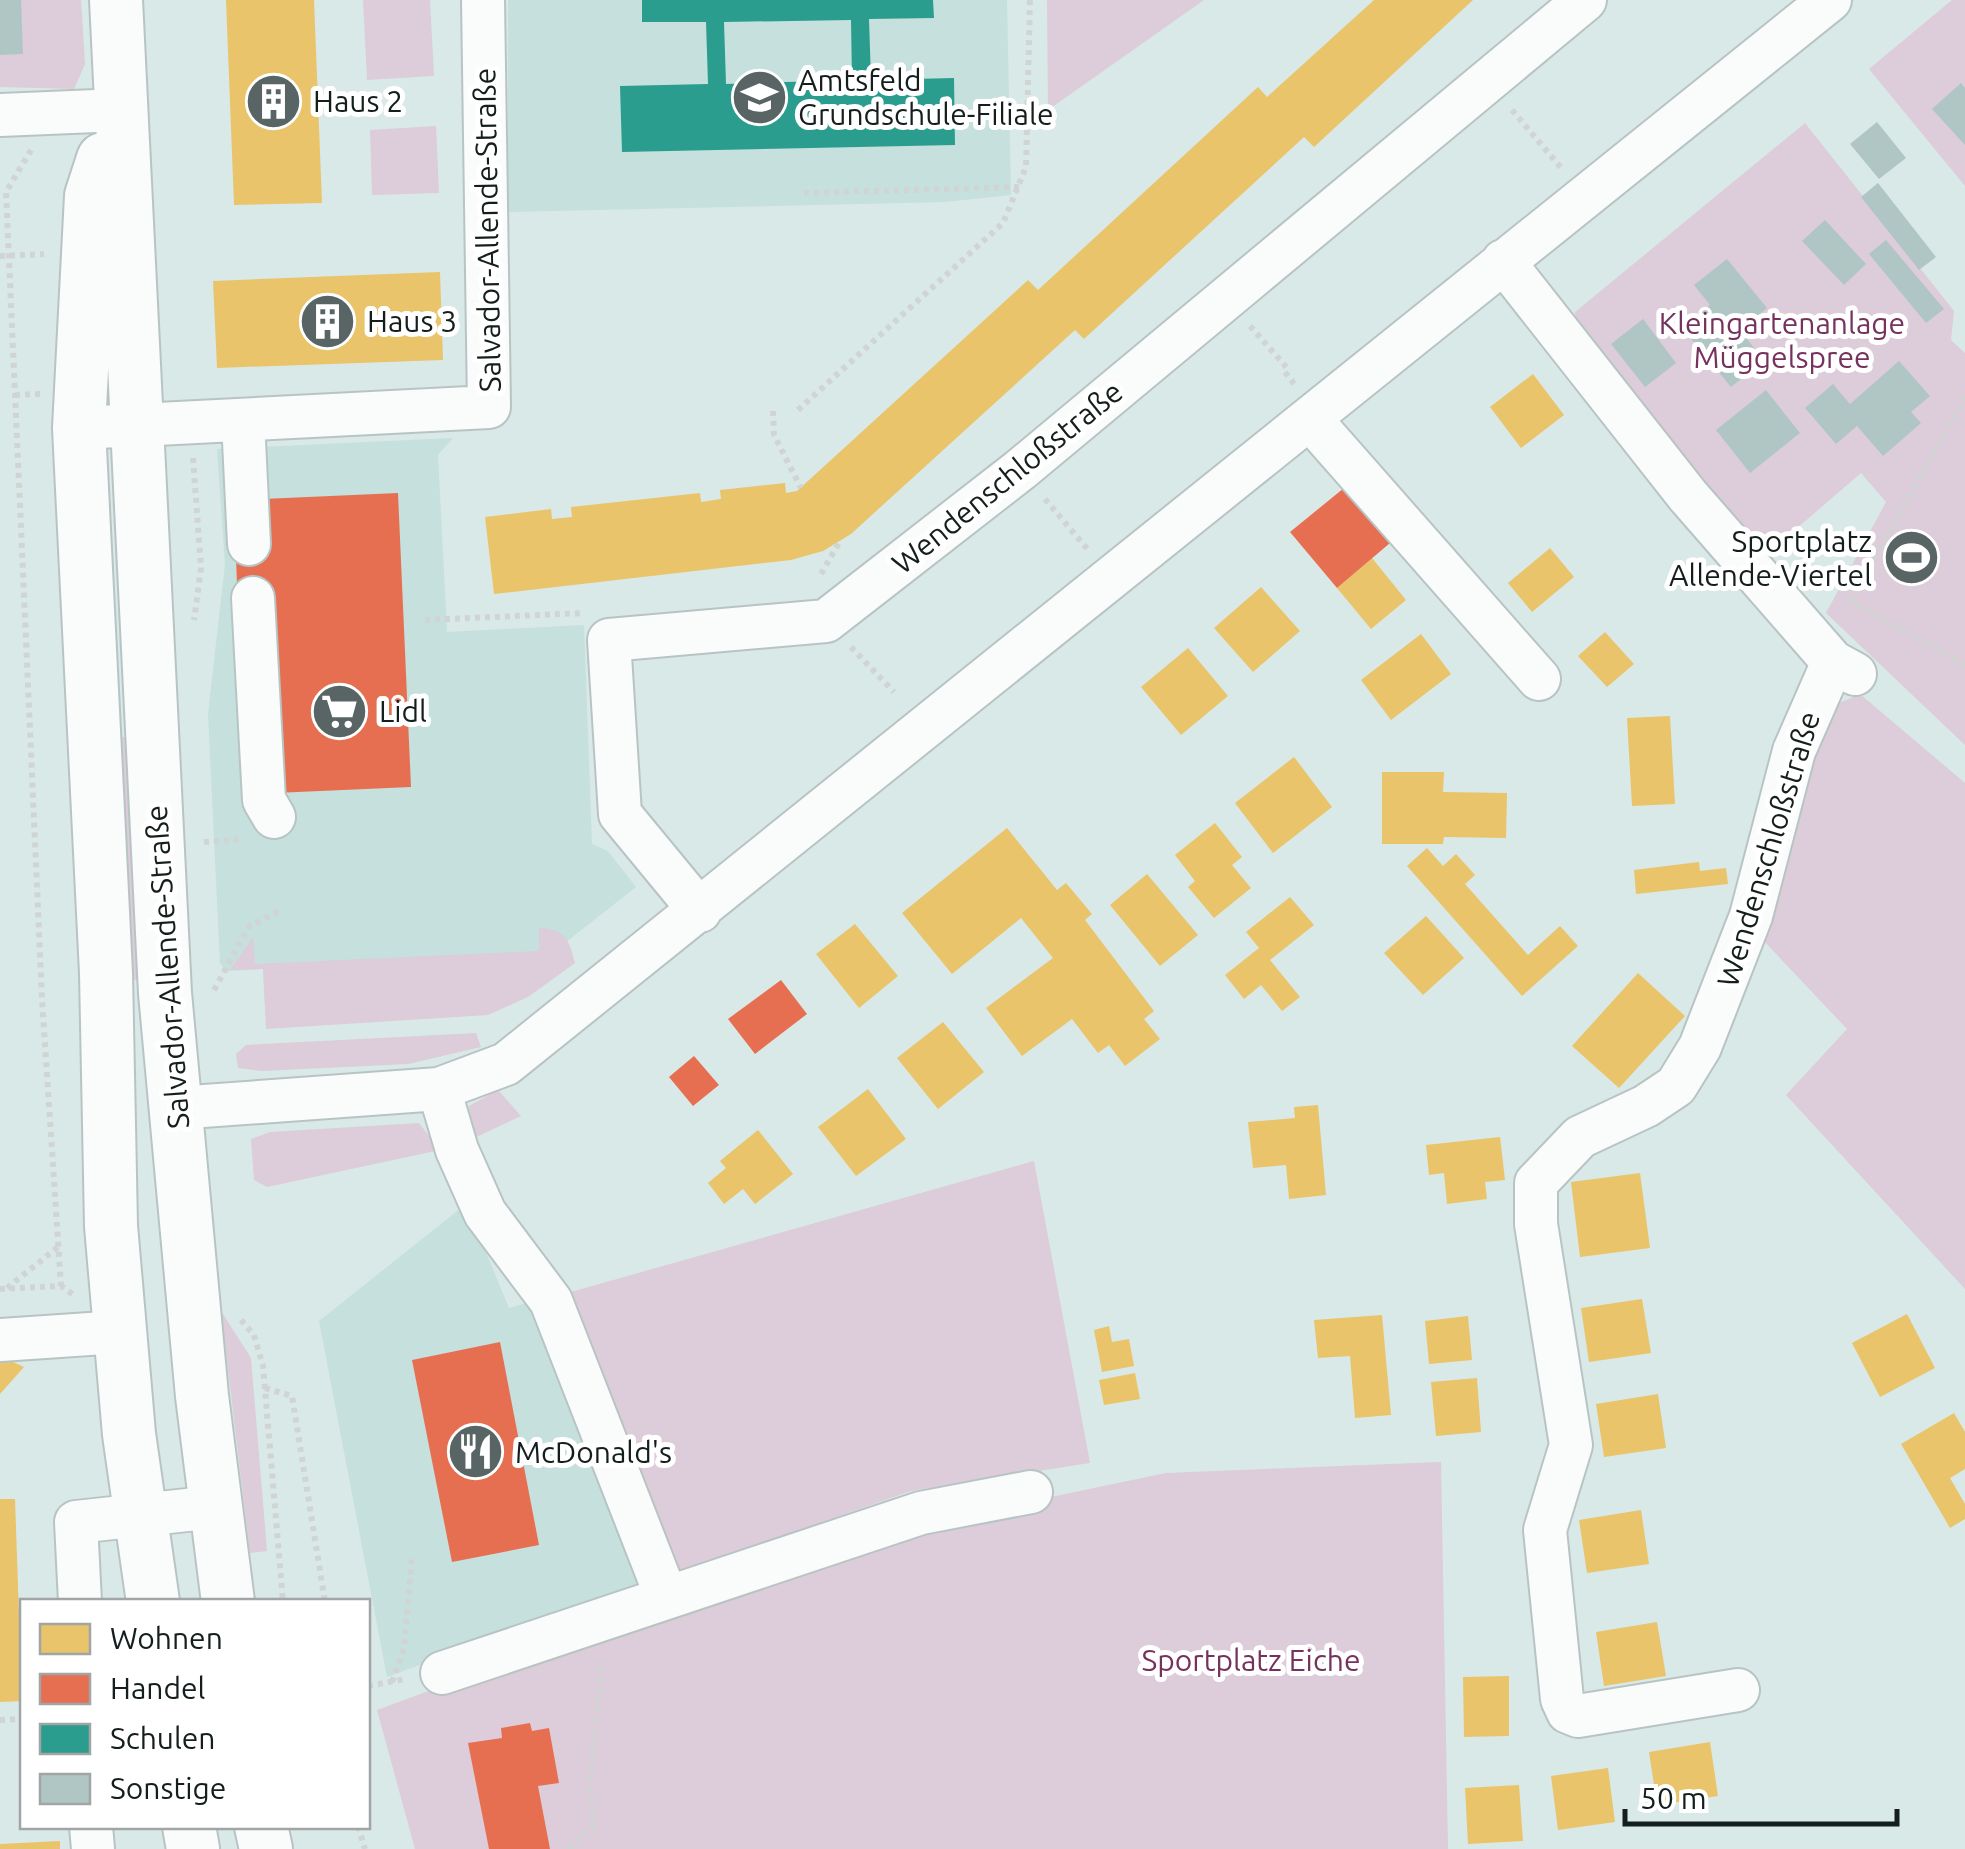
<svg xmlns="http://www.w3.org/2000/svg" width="1965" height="1849" viewBox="0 0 1965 1849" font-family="Ubuntu,sans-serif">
<rect width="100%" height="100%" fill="#d9e9e7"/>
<!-- built -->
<path fill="#c5e0dd" d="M508 0H1007L1011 195 945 202 508 212Z
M453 438 438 455 447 632 584 625 592 844 608 851 636 887 542 961 265 1004 263 969 226 971 220 963 208 714 225 564 217 449Z
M466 1204 509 1308 537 1300 643 1583 387 1677 319 1321Z"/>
<!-- green -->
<path fill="#ddccd9" d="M0 0H81L85 64 74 89 0 87Z
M363 0H430L434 76 367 80Z
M1047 0H1204L1048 110Z
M1952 0H1965V186L1869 69Z
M1805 123 1954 311 1951 340 1965 353V745L1826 613 1886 502 1861 473 1760 560 1578 334 1575 312Z
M436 126 439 193 372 195 370 130Z
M1860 694 1965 783V1289L1786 1095 1847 1029 1761 938 1798 824 1792 818 1837 704Z
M117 737H128L145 979 130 980Z
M539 928C565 929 569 939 575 963L528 997 488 1015 266 1029 263 969 230 970 253 937 255 964 539 951Z
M476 1033 481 1047 408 1064 262 1071 238 1068 236 1054 246 1045Z
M498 1090 521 1116 472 1139 469 1106Z
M419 1123 440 1150 267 1187 254 1180 251 1139 270 1132Z
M1034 1161 1090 1463 911 1491 676 1573 571 1292Z
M221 1311 251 1358 267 1551 250 1553Z
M1441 1462 1448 1849H415L377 1710 472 1675 1013 1505 1166 1473Z"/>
<!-- homes -->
<path fill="#e9c46a" d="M226 0H314L322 203 234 205Z
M1374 0H1473L1314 147 1304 137 1084 339 1075 330 851 534 823 551 791 560 494 594 485 517 551 509 552 519 572 517 571 507 700 493 701 502 721 499 720 490 785 483 786 493 797 491 1028 280 1038 290 1258 87 1267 97Z
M440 272 443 360 217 368 213 281Z
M1533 374 1564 415 1521 448 1490 407Z
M1550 548 1574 577 1532 612 1508 583Z
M1372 558 1406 600 1371 629 1337 588Z
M1261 587 1300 631 1253 672 1214 628Z
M1605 632 1634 664 1607 687 1578 656Z
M1421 634 1451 674 1391 720 1361 680Z
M1188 648 1228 696 1181 735 1141 687Z
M1670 716 1675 804 1632 806 1627 718Z
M1294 757 1332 807 1273 853 1235 803Z
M1382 772H1444L1443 792 1507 793 1506 838 1444 837 1443 844H1382Z
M1215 823 1242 857 1232 865 1251 888 1214 918 1188 887 1195 881 1175 855Z
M1007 828 1057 890 1066 883 1092 914 1085 920 1154 1011 1144 1019 1160 1039 1125 1066 1109 1045 1098 1053 1072 1019 1022 1056 986 1008 1053 958 1021 918 952 974 902 913Z
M1427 848 1443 866 1456 854 1475 875 1465 884 1528 955 1560 926 1578 946 1522 996 1407 866Z
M1699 862 1700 871 1726 868 1728 884 1636 894 1634 870Z
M1147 874 1198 935 1160 966 1110 905Z
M1290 897 1314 925 1270 960 1300 997 1282 1011 1261 985 1244 999 1225 975 1259 948 1246 932Z
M1426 916 1464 958 1423 995 1384 953Z
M855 924 898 976 859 1008 816 954Z
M1638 973 1685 1016 1619 1088 1572 1046Z
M943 1022 984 1072 938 1109 897 1058Z
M868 1089 906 1139 856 1176 818 1127Z
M1318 1105 1326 1195 1289 1199 1286 1165 1253 1168 1248 1122 1295 1118 1294 1107Z
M758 1130 793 1174 755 1204 743 1189 724 1204 708 1183 726 1168 720 1161Z
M1500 1137 1505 1180 1485 1182 1487 1199 1447 1204 1444 1173 1429 1175 1426 1145Z
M1640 1173 1650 1248 1580 1257 1571 1182Z
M1642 1299 1651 1353 1589 1362 1581 1308Z
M1907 1314 1935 1368 1880 1397 1852 1343Z
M1382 1315 1391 1415 1355 1418 1350 1356 1318 1358 1314 1320Z
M1468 1316 1472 1360 1429 1364 1425 1321Z
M1109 1326 1112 1342 1129 1339 1134 1366 1102 1372 1094 1330Z
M0 1356 24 1367 0 1394Z
M1135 1373 1140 1399 1104 1405 1099 1380Z
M1477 1378 1481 1432 1436 1436 1431 1382Z
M1658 1394 1666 1448 1604 1457 1596 1404Z
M1954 1413 1965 1432V1469L1950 1478 1965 1504V1519L1950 1528 1901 1444Z
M0 1499H15L22 1701 0 1702Z
M1641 1510 1649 1564 1587 1573 1579 1520Z
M1657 1622 1666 1676 1604 1686 1596 1632Z
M1509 1676V1736L1464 1737 1463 1677Z
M1710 1742 1718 1796 1657 1805 1649 1752Z
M1608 1768 1615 1822 1558 1830 1551 1776Z
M1519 1785 1523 1841 1468 1844 1465 1788Z
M60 1841V1849H0V1844Z"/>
<!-- shops -->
<path fill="#e76f51" d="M1344 488 1390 543 1337 588 1290 532Z
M398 493 411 787 275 793 266 583 237 585 236 556 263 499Z
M781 980 807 1014 755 1054 728 1019Z
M694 1056 719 1085 693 1106 669 1077Z
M500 1342 539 1545 452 1562 412 1360Z
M530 1723 532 1731 549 1728 559 1783 538 1786 550 1849H489L468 1743 502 1738 501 1728Z"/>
<!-- schools -->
<path fill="#2a9d8f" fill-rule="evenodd" d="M642 0H933L934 18 869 19 871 80 954 78 955 145 622 152 620 86 708 84 706 22H642ZM851 20 852 80 726 84 724 22Z"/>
<!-- building -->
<path fill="#afc6c4" d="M0 0H21L23 54 0 55Z
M1961 83 1965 88V145L1932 109Z
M1877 122 1906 158 1879 179 1850 144Z
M1878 183 1936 257 1919 270 1861 197Z
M1825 220 1866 264 1844 285 1802 241Z
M1886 240 1944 309 1926 323 1869 254Z
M1727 259 1767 308 1740 330 1759 354 1750 362 1755 368 1731 387 1682 328 1710 305 1694 285Z
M1643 319 1676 363 1645 387 1611 344Z
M1899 361 1930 396 1911 412 1921 423 1883 456 1857 426 1836 444 1805 408 1833 384 1850 404Z
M1766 390 1800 433 1750 473 1716 430Z"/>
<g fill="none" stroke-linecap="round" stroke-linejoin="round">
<defs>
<path id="minor" d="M0 115 120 110
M1503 261 1688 496 1833 662 1855 674
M1310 419 1539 679
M243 420 249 544
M79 428 489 407 483 0
M253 598 264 800 274 817
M700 911 620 814 609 640 826 621 1020 470 1585 0
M439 1089 457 1150 485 1213 551 1301 666 1596
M176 1108 439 1089 506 1064 1830 0
M0 1340 119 1332
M80 1602 76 1522 215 1507
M442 1673 921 1513 1031 1492
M1738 1690 1578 1716 1568 1712 1562 1699 1545 1530 1571 1445 1536 1224V1183L1580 1137 1646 1106 1676 1086 1700 1047 1751 916 1794 751 1833 662
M91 1826 93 1849"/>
<path id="major" d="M116 0 165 993 202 1396 228 1602
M103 159 91 196 79 428 106 973 111 1226 129 1434 153 1602
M189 1826 193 1849
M261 1826 266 1849"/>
</defs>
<!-- minor casing -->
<use href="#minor" stroke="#b8c4c3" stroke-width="46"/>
<!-- major casing -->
<use href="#major" stroke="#b8c4c3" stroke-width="56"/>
<!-- path -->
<path stroke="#d0d5d4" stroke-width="6" stroke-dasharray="5 5" stroke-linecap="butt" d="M1512 110 1562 169
M31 150 6 192 42 999 61 1286
M804 193 1020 187
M0 256 44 254
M1250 326 1289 370
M1285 372 1295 385
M15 395 40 394
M1965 397 1851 601 1965 665
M798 410 1003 223 1026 167 1030 0
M773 411 774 435 801 488
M193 458 201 568 194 620
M1045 499 1089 551
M821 574 840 541
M425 620 584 613
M851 647 894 692
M204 842 244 839
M214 990 249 927 279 911
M7 1288 58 1247
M0 1289 61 1286 75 1296
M241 1320 254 1335 263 1366 283 1602
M265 1388 292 1396 325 1602
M392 1682 404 1648 412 1557
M368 1686 406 1679
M0 1720 22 1719
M358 1826 365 1849
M571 1849V1844L595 1826 589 1789 602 1660"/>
<!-- minor -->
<use href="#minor" stroke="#f9fcfb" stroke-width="42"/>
<!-- major -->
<use href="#major" stroke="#f9fcfb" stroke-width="52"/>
</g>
<!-- icons -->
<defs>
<symbol id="school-disc" viewBox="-11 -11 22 22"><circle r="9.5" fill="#596564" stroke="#fff"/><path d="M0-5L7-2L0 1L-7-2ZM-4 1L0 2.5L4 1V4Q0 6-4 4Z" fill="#fff"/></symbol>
<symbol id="building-disc" viewBox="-11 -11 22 22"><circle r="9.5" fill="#596564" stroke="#fff"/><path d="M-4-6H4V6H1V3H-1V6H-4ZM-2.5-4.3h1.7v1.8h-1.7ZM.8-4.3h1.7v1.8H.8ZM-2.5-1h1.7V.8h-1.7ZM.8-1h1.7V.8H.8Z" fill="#fff"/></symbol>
<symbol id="stadium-disc" viewBox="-11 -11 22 22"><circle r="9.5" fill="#596564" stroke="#fff"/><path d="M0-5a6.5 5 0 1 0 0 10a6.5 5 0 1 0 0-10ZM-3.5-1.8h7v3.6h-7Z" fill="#fff"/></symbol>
<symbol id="supermarket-disc" viewBox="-11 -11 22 22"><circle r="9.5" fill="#596564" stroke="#fff"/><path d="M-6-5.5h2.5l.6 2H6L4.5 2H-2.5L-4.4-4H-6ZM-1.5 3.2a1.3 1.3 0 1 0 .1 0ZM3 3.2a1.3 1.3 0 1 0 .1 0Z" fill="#fff"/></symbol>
<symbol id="restaurant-disc" viewBox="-11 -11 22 22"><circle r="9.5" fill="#596564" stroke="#fff"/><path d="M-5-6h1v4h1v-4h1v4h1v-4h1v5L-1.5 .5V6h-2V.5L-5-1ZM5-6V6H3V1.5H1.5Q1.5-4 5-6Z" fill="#fff"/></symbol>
</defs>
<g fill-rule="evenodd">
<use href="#school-disc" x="728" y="66" width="63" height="63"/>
<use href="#building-disc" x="242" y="70" width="63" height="63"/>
<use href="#building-disc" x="296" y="290" width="63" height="63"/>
<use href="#stadium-disc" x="1880" y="526" width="63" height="63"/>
<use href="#supermarket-disc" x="308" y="680" width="63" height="63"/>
<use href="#restaurant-disc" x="444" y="1420" width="63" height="63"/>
</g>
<g text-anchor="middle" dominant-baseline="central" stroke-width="10" stroke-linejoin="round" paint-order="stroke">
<!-- poi labels -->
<g font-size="30" fill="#141e1d" stroke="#fff" text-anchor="start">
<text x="798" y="80">Amtsfeld<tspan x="798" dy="34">Grundschule-Filiale</tspan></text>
<text x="313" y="101">Haus 2</text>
<text x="367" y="321">Haus 3</text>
<text x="1872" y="541" text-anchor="end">Sportplatz<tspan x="1872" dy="34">Allende-Viertel</tspan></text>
<text x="379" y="711">Lidl</text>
<text x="515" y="1452">McDonald's</text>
</g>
<!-- street labels -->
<g font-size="30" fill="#141e1d" stroke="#fff">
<text transform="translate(487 230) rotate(-91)">Salvador-Allende-Straße</text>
<text transform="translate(1007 477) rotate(-39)">Wendenschloßstraße</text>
<text transform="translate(1768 849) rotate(-73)">Wendenschloßstraße</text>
<text transform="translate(167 967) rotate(-94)">Salvador-Allende-Straße</text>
</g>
<!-- park labels -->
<g font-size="30" fill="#75325d" stroke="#fff">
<text x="1782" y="323">Kleingartenanlage<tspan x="1782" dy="34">Müggelspree</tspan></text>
<text x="1251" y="1660">Sportplatz Eiche</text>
</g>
</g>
<!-- legend -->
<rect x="20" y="1599" width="350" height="230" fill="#ffffff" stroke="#a1a5a5" stroke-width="2.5"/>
<rect x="40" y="1624" width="50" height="30" fill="#e9c46a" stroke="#a1a5a5" stroke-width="2.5"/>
<text x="110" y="1649" font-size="30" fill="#141e1d">Wohnen</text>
<rect x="40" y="1674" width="50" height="30" fill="#e76f51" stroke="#a1a5a5" stroke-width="2.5"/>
<text x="110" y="1699" font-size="30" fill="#141e1d">Handel</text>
<rect x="40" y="1724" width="50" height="30" fill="#2a9d8f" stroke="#a1a5a5" stroke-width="2.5"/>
<text x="110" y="1749" font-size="30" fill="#141e1d">Schulen</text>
<rect x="40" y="1774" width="50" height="30" fill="#afc6c4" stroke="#a1a5a5" stroke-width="2.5"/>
<text x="110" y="1799" font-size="30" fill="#141e1d">Sonstige</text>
<!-- scale -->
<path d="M1625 1809v15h272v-15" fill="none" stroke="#141e1d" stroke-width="5"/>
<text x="1640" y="1809" font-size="30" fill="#141e1d" stroke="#ffffff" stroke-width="8" paint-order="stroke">50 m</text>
</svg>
